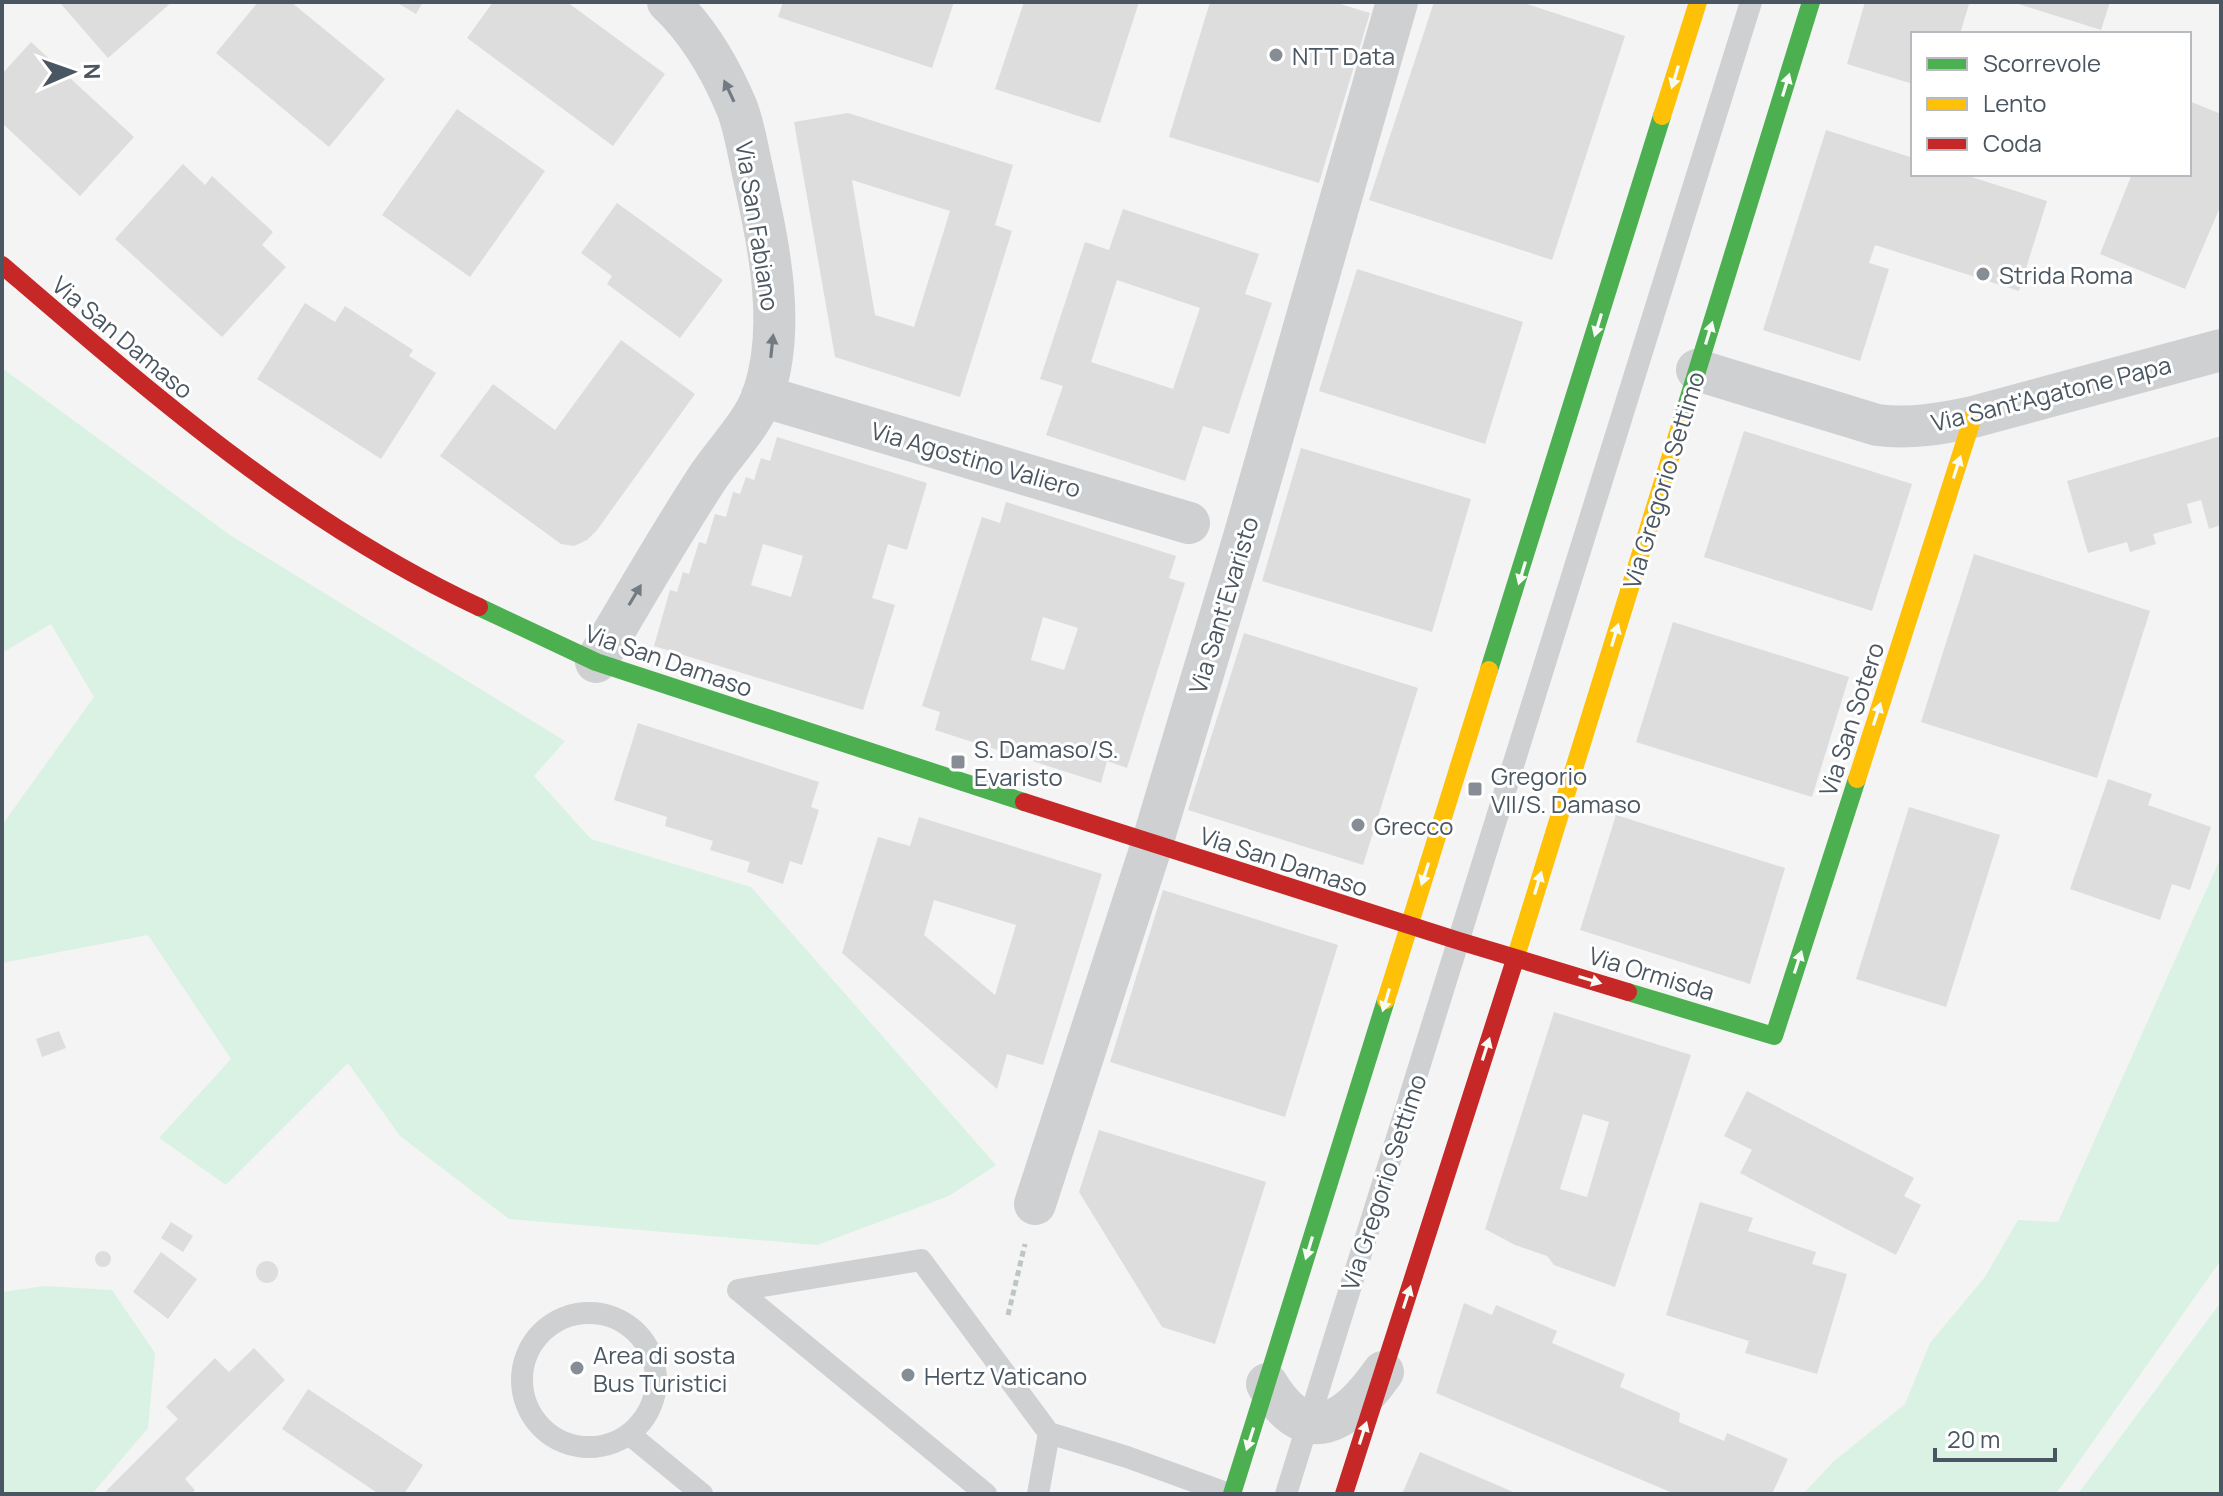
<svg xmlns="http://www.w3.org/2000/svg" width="2223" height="1496" viewBox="0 0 2223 1496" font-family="Manrope,sans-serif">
<rect width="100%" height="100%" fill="#f4f4f4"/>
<!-- green -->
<path fill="#d9f2e3" d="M2 368 230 535 565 741 534 776 591 839 751 887 996 1165 949 1196 817 1245 509 1219 400 1136 348 1063 226 1185 159 1138 231 1059 148 935 2 963V825L94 697 51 624 2 653Z
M2221 857V1260L2056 1494H1803L1834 1461 1905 1404 1930 1343 1985 1277 2018 1220 2058 1222Z
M45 1286 112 1290 155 1353 148 1428 92 1494H2V1292Z
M2221 1302V1494H2078Z"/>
<!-- building -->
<path fill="#ddddde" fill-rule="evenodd" d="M63 2H172L108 58 61 4Z
M258 2H291L385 79 329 147 216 53Z
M396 2H423L416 14Z
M493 2H567L665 74 613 146 467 38Z
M783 2H954L932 68 778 17Z
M1024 2H1139L1100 123 995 89Z
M1210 2H1334L1370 13 1319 183 1169 137Z
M1434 2H1521L1625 36 1552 260 1369 200Z
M1865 2H1964L1969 4 1960 34H1913V84L1847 64Z
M2012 2H2110L2101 30Z
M31 42 134 137 80 196 2 123V74Z
M2189 101 2221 114V205L2185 289 2100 254 2132 174H2189Z
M457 109 545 171 470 277 382 215Z
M848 113 1013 165 995 225 1012 231 960 397 835 357 794 122ZM852 180 950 211 914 327 875 315Z
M1826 130 1913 158V174H1962L2047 201 2019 291 1875 245 1869 263 1889 269 1860 361 1763 330Z
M183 164 205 185 212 176 273 232 262 245 286 267 222 337 115 239Z
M617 203 723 280 680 338 607 284 612 276 581 253Z
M1123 209 1259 254 1245 294 1272 303 1229 434 1203 426 1185 481 1046 435 1063 386 1040 379 1085 242 1109 250ZM1117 280 1200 308 1173 389 1091 362Z
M1357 269 1523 322 1485 444 1319 391Z
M305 303 335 322 345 306 413 350 409 356 436 373 381 459 257 379Z
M621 340 695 394 597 530 587 540 574 546 561 544 440 456 493 384 555 430Z
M1744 431 1912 484 1872 611 1704 557Z
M2221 436V525L2209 529 2201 500 2187 504 2192 523 2153 534 2156 544 2130 552 2127 542 2088 553 2067 481Z
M777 437 927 483 907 550 888 544 872 598 895 605 863 710 654 646 670 590 677 592 683 572 689 574 699 542 706 544 715 514 726 517 733 492 740 494 746 477 754 480 761 458 770 461ZM763 544 803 556 791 597 751 585Z
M1301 448 1471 499 1432 632 1262 581Z
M1006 502 1176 556 1169 578 1185 583 1127 768 1107 761 1101 783 935 730 940 712 922 706 982 517 1000 523ZM1043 617 1078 628 1064 670 1031 660Z
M1974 554 2150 611 2097 778 1921 722Z
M1673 622 1849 677 1812 797 1636 742Z
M1244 633 1418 688 1363 865 1188 810Z
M638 723 819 782 811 807 819 810 802 865 790 861 783 884 747 872 750 862 710 850 713 841 665 826 667 817 614 800Z
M2108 779 2152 794 2148 805 2211 827 2190 890 2172 884 2160 920 2070 889Z
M1909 807 2000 835 1946 1007 1856 979Z
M1616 815 1785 868 1750 984 1580 930Z
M919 817 1102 874 1043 1065 1007 1054 997 1089 842 953 878 837 910 846ZM934 900 1016 925 995 995 924 935Z
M1163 890 1338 945 1285 1117 1110 1062Z
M1554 1012 1691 1055 1615 1287 1554 1265 1547 1256 1515 1245 1485 1229ZM1583 1114 1609 1122 1587 1197 1560 1189Z
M59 1031 66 1048 42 1057 36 1039Z
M1747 1091 1914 1178 1904 1196 1921 1205 1896 1255 1740 1173 1752 1150 1724 1136Z
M1099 1130 1266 1182 1215 1344 1162 1327 1079 1192Z
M1700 1202 1753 1218 1748 1231 1816 1252 1812 1264 1847 1274 1817 1374 1745 1353 1749 1341 1666 1315Z
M171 1222 193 1236 183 1252 161 1238Z
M95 1259a8 8 0 1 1 16 0a8 8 0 1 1-16 0Z
M161 1252 197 1279 168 1319 133 1292Z
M256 1272a11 11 0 1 1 22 0a11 11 0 1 1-22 0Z
M1464 1303 1492 1315 1496 1305 1557 1331 1552 1343 1625 1374 1620 1387 1680 1413 1679 1422 1724 1441 1727 1433 1788 1459 1772 1494H1675L1436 1393Z
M254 1348 285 1380 185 1479 195 1490 191 1494H109L106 1491 178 1419 166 1407 215 1358 229 1372Z
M308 1389 423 1465 404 1494H379L282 1429Z
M1420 1452 1518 1494H1402Z"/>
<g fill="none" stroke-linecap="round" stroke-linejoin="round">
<!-- path -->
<path stroke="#bcc7c4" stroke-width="5" stroke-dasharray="6 4" stroke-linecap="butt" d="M1008 1315 1025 1244"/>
<!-- lane -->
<path stroke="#ced0d2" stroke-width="22" d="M522 1380a67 67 0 1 1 134 0a67 67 0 1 1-134 0Z
M1049 1433 1127 1457 1229 1494
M629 1434 702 1494
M986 1494 738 1290 921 1260 1049 1433 1038 1494
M1286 1494 1751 2"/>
<!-- street -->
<path stroke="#ced0d2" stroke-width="42" d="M1697 370 1877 425C1910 429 1941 424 1973 417L2221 350
M762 396 1189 523
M596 662C632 601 667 540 706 480 724 452 751 427 763 395 787 325 768 243 753 173 748 152 745 129 737 108 721 70 698 30 668 2
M1035 1204 1152 844 1244 537 1397 2
M1267 1384C1307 1450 1347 1423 1383 1372"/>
<!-- fast -->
<path stroke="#4caf50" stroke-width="18" d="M1681 423 1811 2
M479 607 596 662 1024 802
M1489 670 1662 116
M1628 992 1774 1036 1857 779
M1232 1494 1386 1000"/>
<!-- slow -->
<path stroke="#ffc107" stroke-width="18" d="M1662 116 1698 2
M1857 779 1973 417
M1513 966 1681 423
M1386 1000 1489 670"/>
<!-- jam -->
<path stroke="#c62828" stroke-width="18" d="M2 265C151 393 300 524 479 607
M1024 802 1459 941 1628 992
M1344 1494 1513 966"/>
</g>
<!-- one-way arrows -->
<defs><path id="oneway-solid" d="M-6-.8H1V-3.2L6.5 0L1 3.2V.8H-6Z" transform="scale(2)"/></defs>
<g fill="#f6fbf6">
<use href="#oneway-solid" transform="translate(1675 77) rotate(107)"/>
<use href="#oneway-solid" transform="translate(1786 85) rotate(-73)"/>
<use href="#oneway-solid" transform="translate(1598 325) rotate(107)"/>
<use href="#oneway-solid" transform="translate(1709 333) rotate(-73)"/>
<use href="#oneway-solid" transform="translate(1957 467) rotate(-72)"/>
<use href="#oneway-solid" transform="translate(1522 573) rotate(107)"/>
<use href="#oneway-solid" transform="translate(1615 635) rotate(-73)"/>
<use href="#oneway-solid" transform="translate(1877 714) rotate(-72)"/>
<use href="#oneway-solid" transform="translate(1425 874) rotate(108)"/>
<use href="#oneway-solid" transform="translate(1538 883) rotate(-73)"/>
<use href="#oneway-solid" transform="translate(1798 962) rotate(-72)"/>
<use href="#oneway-solid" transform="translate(1590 980) rotate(17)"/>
<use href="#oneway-solid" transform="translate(1386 1000) rotate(107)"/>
<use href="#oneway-solid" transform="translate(1486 1049) rotate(-72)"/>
<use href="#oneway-solid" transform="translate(1309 1248) rotate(107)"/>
<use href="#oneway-solid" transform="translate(1407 1297) rotate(-72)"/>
<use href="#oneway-solid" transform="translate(1363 1433) rotate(-72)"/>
<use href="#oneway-solid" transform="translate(1250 1439) rotate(108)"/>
</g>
<g fill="#727b83">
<use href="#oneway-solid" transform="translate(729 91) rotate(-115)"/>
<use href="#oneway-solid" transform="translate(772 346) rotate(-84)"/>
<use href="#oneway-solid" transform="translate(635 595) rotate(-59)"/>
</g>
<!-- markers -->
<g fill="#868d94" stroke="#fff" stroke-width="3">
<circle cx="1276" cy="55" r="8"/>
<circle cx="1983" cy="274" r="8"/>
<rect x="950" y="754" width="16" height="16" rx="4"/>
<rect x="1467" y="781" width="16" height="16" rx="4"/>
<circle cx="1358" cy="825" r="8"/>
<circle cx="577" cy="1368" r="8"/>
<circle cx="908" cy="1375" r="8"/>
</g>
<g text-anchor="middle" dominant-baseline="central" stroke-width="6" stroke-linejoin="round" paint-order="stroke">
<!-- poi labels -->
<g font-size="24" fill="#4a5661" stroke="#fff" text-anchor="start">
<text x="1292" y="55">NTT Data</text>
<text x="1999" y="274">Strida Roma</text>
<text x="974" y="748">S. Damaso/S.<tspan x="974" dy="28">Evaristo</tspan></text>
<text x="1491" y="775">Gregorio<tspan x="1491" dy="28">VII/S. Damaso</tspan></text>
<text x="1374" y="825">Grecco</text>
<text x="593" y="1354">Area di sosta<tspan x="593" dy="28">Bus Turistici</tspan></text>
<text x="924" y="1375">Hertz Vaticano</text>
</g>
<!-- street labels -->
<g font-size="24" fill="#4a5661" stroke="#fff">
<text transform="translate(758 226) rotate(81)">Via San Fabiano</text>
<text transform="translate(123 337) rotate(40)">Via San Damaso</text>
<text transform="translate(2051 393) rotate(-14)">Via Sant'Agatone Papa</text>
<text transform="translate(976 459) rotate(16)">Via Agostino Valiero</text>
<text transform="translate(1663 480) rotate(-73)">Via Gregorio Settimo</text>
<text transform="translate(1223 605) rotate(-73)">Via Sant'Evaristo</text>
<text transform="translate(669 660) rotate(19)">Via San Damaso</text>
<text transform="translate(1851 719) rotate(-72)">Via San Sotero</text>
<text transform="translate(1284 861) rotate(18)">Via San Damaso</text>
<text transform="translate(1652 973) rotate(17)">Via Ormisda</text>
<text transform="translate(1383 1182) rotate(-72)">Via Gregorio Settimo</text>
</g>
</g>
<!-- border -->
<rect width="2223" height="1496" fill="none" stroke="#4a5661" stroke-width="8"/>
<!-- legend -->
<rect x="1911" y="32" width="280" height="144" fill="#ffffff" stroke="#b7bbc0" stroke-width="2"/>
<rect x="1927" y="58" width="40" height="12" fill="#4caf50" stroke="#b7bbc0" stroke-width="2"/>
<text x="1983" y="72" font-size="24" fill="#4a5661">Scorrevole</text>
<rect x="1927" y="98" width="40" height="12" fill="#ffc107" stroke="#b7bbc0" stroke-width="2"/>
<text x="1983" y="112" font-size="24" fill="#4a5661">Lento</text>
<rect x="1927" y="138" width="40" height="12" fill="#c62828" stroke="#b7bbc0" stroke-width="2"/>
<text x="1983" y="152" font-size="24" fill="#4a5661">Coda</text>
<!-- north arrow -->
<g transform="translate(72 72) rotate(88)" stroke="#ffffff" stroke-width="6" paint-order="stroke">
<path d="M0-6L14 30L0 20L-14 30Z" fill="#4a5661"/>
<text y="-12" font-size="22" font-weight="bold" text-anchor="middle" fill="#4a5661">N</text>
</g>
<!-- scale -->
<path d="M1935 1448v12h120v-12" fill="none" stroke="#4a5661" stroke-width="4"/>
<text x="1947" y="1448" font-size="24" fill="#4a5661" stroke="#ffffff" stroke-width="6" paint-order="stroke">20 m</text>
</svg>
